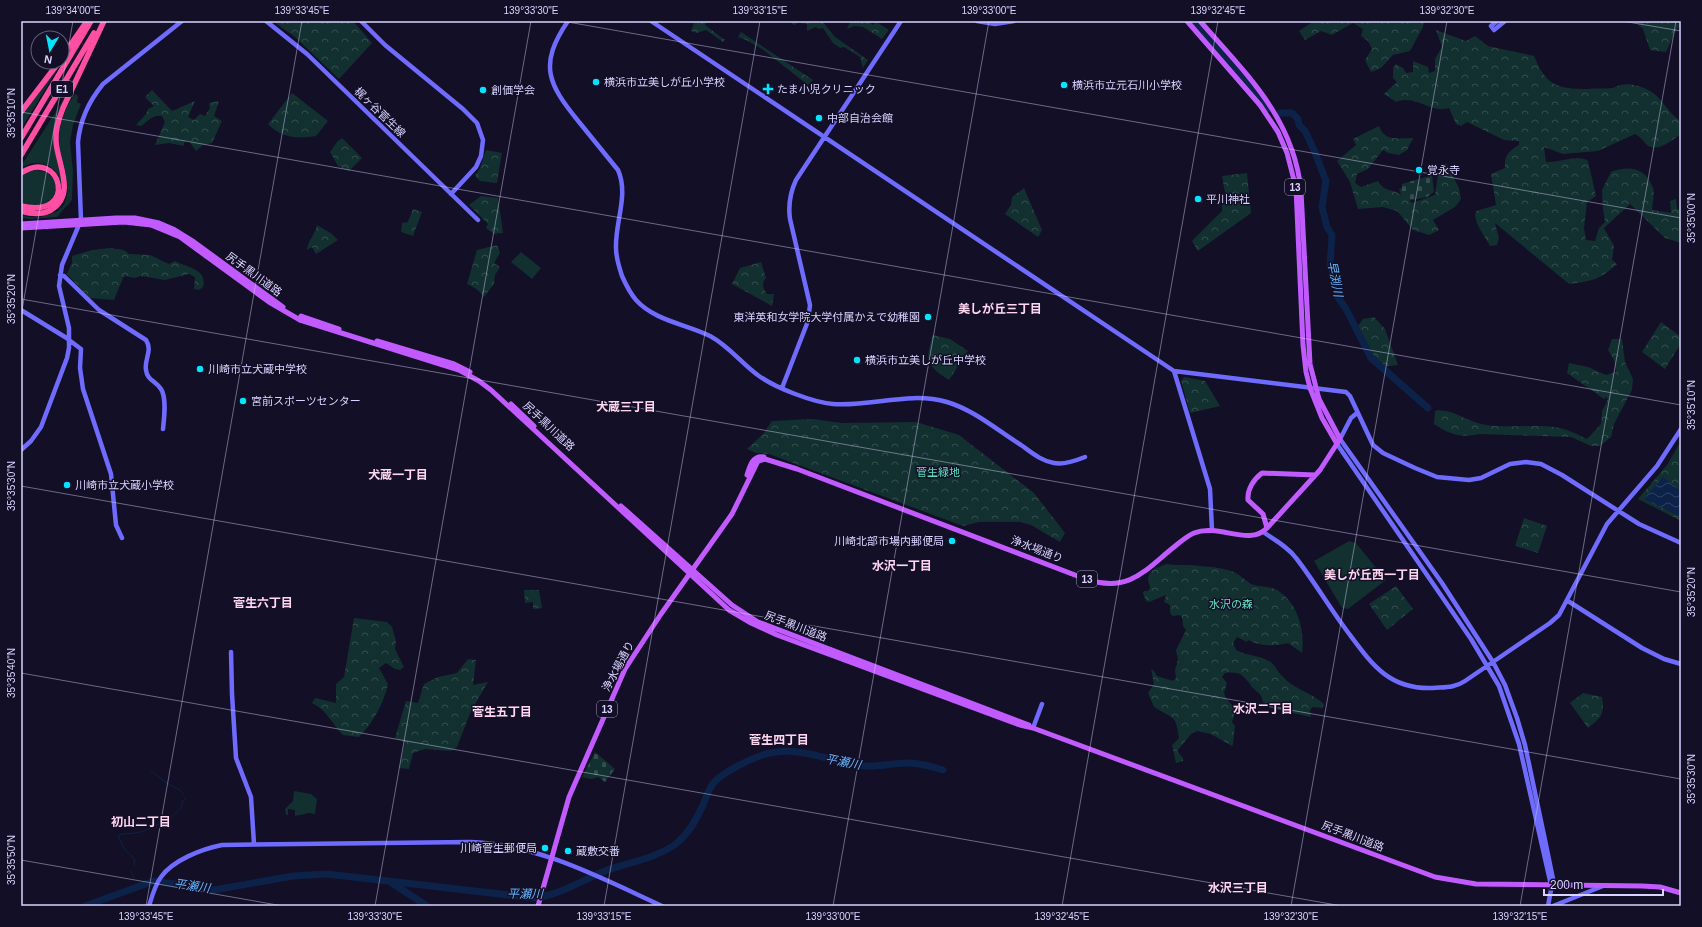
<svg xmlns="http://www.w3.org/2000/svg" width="1702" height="927" viewBox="0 0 1702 927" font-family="Arial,'Noto Sans JP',sans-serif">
<defs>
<pattern id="forest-crowns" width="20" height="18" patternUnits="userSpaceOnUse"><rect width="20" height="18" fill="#12302f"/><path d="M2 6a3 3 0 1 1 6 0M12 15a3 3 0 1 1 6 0" fill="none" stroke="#344d4e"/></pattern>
<pattern id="cemetery-stones" width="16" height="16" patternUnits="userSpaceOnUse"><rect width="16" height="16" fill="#12302f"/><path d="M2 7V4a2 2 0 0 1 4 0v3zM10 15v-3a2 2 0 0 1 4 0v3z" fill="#344d4e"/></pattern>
<pattern id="water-waves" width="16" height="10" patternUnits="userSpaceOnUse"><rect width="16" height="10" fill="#0c2248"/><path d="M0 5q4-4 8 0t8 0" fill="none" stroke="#2f4163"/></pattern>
</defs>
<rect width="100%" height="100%" fill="#130f26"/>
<!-- grass -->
<path fill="#12302f" d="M54 73H55L21 129V115Z
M67 94 55 128 62 186C60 184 60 179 58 175 50 162 32 159 21 169V166Z
M76 94 78 96 77 102 81 104 73 125 70 142 73 171 72 200 57 217 30 219 21 218V215C31 218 41 218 51 214 83 203 59 161 59 139 59 127 66 102 76 94Z
M36 170C61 172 63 200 39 206 34 207 26 205 21 204V177L27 172Z
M521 252 541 268 532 279 511 262Z
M1349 541 1356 543 1386 580 1348 609 1342 608 1314 561Z
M294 791 311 794 317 799 315 814 309 813 295 816V810L288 809V815H286L285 809 293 801Z"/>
<!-- forest -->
<path fill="url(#forest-crowns)" d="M273 21H353L372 43 339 79 295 37Z
M691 21H707L705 25 725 40 723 42 706 30 697 33 691 31 694 23Z
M792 21H822L835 37 868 60 863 68 860 57 844 47 840 48 833 43 823 28 819 29 816 27 807 31V24L798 22 795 25 792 24Z
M848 21H868L873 25 876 22 889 30 882 39 863 27 854 26 847 29 850 22Z
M1314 21H1424L1423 27 1410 51 1393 55 1381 68 1371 72 1365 60 1372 49 1368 41 1361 36 1363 29 1353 23 1332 35 1321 31 1305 40 1299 31Z
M1640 21H1674L1680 25 1675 32 1666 52 1650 50 1643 29 1637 24Z
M1436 30 1466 41 1475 36 1488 46 1534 56C1546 86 1558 89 1588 89 1596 88 1605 89 1613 88 1616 87 1618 85 1621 85 1629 83 1641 86 1648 90 1662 96 1668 114 1681 121V134C1672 140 1658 153 1647 145 1643 141 1641 137 1635 134L1598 151 1563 154 1544 147 1546 162C1558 163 1579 154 1588 161L1596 196 1587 202 1584 228 1586 240 1595 241 1599 228 1605 222 1603 209 1602 190 1611 172C1629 165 1646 168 1653 188 1655 194 1652 204 1652 210L1671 213 1670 201 1676 199 1677 209 1681 210V243L1665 238 1630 204 1604 228 1614 246 1612 260 1617 264C1600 280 1592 281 1569 284L1495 223 1499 238 1497 245 1490 246C1485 236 1472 221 1476 211L1496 205 1491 174 1505 168C1504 155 1509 151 1519 145V141L1504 140 1467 122 1461 126 1456 124 1449 108C1430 114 1416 94 1396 102L1384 94 1397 82 1393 78V68L1396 64 1403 68 1406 73 1413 72V61L1428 67 1429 73 1435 71V59L1442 47Z
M741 32 813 80 808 85 762 49 746 40 738 37Z
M152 90 172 111 195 101 188 117 194 120 200 114 205 116 210 108 209 103 219 101 214 116 222 121 212 143 203 145 196 151 189 141H186L184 143V146L169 143 155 145 165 122 162 116C153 114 148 121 141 126L136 125 146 114 148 109 154 106 145 97Z
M292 93 328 121 316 136C298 139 281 138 268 124Z
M1379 126C1384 142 1399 138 1413 138L1407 150 1399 155 1388 153 1383 150 1368 169 1357 174 1355 183 1361 187 1378 181C1384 192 1393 189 1402 195 1406 197 1409 201 1412 203L1435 195 1439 168 1446 163 1459 188 1461 199 1455 207 1433 220 1439 230 1429 235 1413 230 1397 211 1383 207 1358 209 1350 182 1337 161 1356 145 1353 139Z
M342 138 362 158 349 171 338 166 330 152 337 142Z
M486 150 502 153 497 183 480 181 475 176 480 168Z
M1247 173 1251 213 1198 251 1192 241 1222 211V199L1225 193 1222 176Z
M1024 188 1042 230 1038 237 1005 214 1011 205 1012 197Z
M481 196 498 198 503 233 494 234 486 228 488 224 469 205Z
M413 209 422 212 413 236 401 232 402 223 408 222Z
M317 225 332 234 338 240 316 254 312 247 307 250C308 240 315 235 317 225Z
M497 245 500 253 494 263 500 267 495 275 494 284 484 297C481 292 473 286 467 284L477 250Z
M110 248 124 250 129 254 150 255 169 264 175 261C186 267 208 269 203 287L199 290 194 289 195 277 189 274 165 280 141 276 134 278 126 276 123 278 114 300 89 298 67 274 72 263V256L92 250Z
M761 262 766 278C761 284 763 288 767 294H774L772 306 732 284 740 268Z
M1374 317 1385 329 1398 365 1382 367 1368 349 1357 327 1363 319Z
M1661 322 1681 337V343L1665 369 1642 352Z
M933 335 950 339 968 351 949 380C926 366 925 359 933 335Z
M1612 339H1622L1625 362 1633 379 1632 390 1614 424 1611 437 1600 446H1591L1571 437 1480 434C1460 438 1451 435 1434 424L1435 411C1452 408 1464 420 1481 424 1506 429 1530 424 1555 427 1567 429 1577 434 1587 439L1601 424 1602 411 1608 399 1606 397 1604 399 1567 373 1569 363 1588 367 1606 375 1616 372 1614 360 1608 350Z
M1184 377 1205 381 1220 406 1190 413 1181 381Z
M812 419 842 423 916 422 959 435 1034 493 1065 533 1060 542 1031 525 1020 522H979L963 526 769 454 756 453 747 449 764 433 772 421Z
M1681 441V521L1638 499 1667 465Z
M1524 518 1547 526 1538 553 1515 546Z
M1167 564C1177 566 1189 564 1200 566 1212 567 1225 568 1236 573 1241 576 1246 581 1251 584 1258 587 1268 586 1275 589 1298 601 1305 630 1302 653L1288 643C1275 646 1261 647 1248 640L1247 642 1237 637 1233 643 1236 650C1247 656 1258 655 1269 661 1275 664 1277 672 1283 677 1294 689 1312 693 1324 704L1322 708 1313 707 1310 710 1311 717 1267 707C1263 704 1263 701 1261 696 1259 692 1254 690 1252 687 1244 676 1241 671 1225 673L1222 677 1227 683 1224 693 1226 698 1236 710 1232 722 1235 726 1233 744 1232 746 1211 734 1197 731 1192 733 1177 751 1183 758V761L1176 763 1172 745 1179 738C1176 714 1173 719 1154 707L1148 693 1154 684 1151 669 1154 671 1157 676 1173 681 1176 678 1175 670 1178 660 1176 650 1186 630 1183 626 1182 617 1179 615 1173 616 1170 613V605L1164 602 1166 595 1149 602 1146 601 1143 593 1144 591H1148L1150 588C1150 585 1148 582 1148 578 1149 570 1160 566 1167 564Z
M1396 586 1413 609 1387 630 1369 604Z
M524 590H539L542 608 533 609V602L525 603Z
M354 618 387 622 392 627 396 641 395 649 404 667 400 670 395 669 386 663 379 668 388 684C384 703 373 723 359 737L343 735C332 724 326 709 312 703L315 698 336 703V684L344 677Z
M468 659 476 660 473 685 488 682 471 711 457 747 451 751 425 749 413 753 409 769 399 768 405 742 395 738 406 701 418 703 424 684 438 677 457 673Z
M1583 693 1602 697C1605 714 1601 718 1588 728L1570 703Z"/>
<!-- cemetery -->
<path fill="url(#cemetery-stones)" d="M1432 175 1434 192 1427 197 1408 201 1401 194 1399 189 1402 188V184Z
M595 752 615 769 605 782 598 777 592 779 582 777Z"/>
<!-- water -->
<path fill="url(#water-waves)" d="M1663 477 1681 491V517L1644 499Z"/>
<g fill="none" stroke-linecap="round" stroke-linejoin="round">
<!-- stream -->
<path stroke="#0c2248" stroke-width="1" d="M151 771 165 782 180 790 184 795
M134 866 135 860 123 847 118 835C125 833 133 834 140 832 150 830 179 815 182 805V802L185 799
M131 871 134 878
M137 884 138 886"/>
<!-- river -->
<path stroke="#0c2248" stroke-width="7" d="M1194 21 1268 109
M1280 113H1292L1298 119 1299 125 1305 131 1314 150 1326 181 1322 207 1327 227 1332 235 1330 265 1337 284V296L1346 309 1371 358 1428 408
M392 883 427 906
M85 906 154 881 214 890 293 876 327 874 535 898C560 895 582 880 605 871 627 863 661 857 678 842 690 832 697 818 703 805 706 798 708 791 712 785 720 773 755 756 770 753 803 746 832 763 865 766 879 767 893 763 907 763 919 763 931 766 943 770"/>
<!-- secondary -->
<path stroke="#6f6bff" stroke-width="4.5" d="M266 21 307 54 478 220
M361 21 385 45 463 109 477 123 483 140 481 156 476 167 451 194
M568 21C538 65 548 84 579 122 592 138 605 154 618 170 629 195 615 222 616 248 616 258 619 267 622 276 626 285 630 293 636 300 655 321 686 324 710 336 729 346 742 364 759 376 776 388 812 402 833 404 871 407 909 391 947 402 974 410 997 430 1021 445 1031 452 1041 461 1054 463 1064 465 1075 461 1085 457
M651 21 1174 371 1346 392 1350 396 1373 445 1383 453 1415 468 1437 477 1469 480 1481 478 1510 464 1526 462 1541 464 1562 475 1639 524 1681 543
M977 21 995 24 1014 21
M1497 21 1491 26 1494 30 1505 21
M60 275 64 276 99 310 146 340C153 351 144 359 146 370 147 380 156 381 161 389 167 398 164 419 163 429
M21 310 65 337 81 349 80 368 83 389 111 474 116 525 122 538
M1174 371 1210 489 1212 530
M782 388 808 321 810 305 790 219C788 205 790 193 796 180L901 21
M1357 413 1351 418 1340 439 1442 583 1493 662 1505 685 1517 718 1525 745 1545 840 1553 879 1548 906
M1337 444 1471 639 1499 686 1519 744 1551 885
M21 450 31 441 41 427 67 358 69 348V328L59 286 62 265 81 220 78 142C80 120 89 101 103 84L182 21
M1263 532C1275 540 1288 547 1296 558 1314 581 1329 607 1347 631 1371 663 1388 690 1433 688 1444 687 1455 688 1465 681L1550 623 1559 615 1607 524 1657 466 1681 429
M1568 601 1642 648 1664 659 1681 664
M231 652 232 694 236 758 251 797 254 844
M1033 728 1042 704
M149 906C152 896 155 885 161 877 173 860 202 849 222 845L470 842C538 844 601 878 662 906
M1553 906 1603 886"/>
<!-- primary -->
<path stroke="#c25bff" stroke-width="5" d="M1187 21 1260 105 1278 132 1287 153 1296 188 1303 345 1306 372 1310 388 1322 418 1337 444
M21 224 116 218H135L159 223 173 229 194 242 283 307
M21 228 124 222 151 225 180 237 269 302 300 320 459 370 479 381 491 390 729 610 751 623 777 635 1020 725 1033 728 1435 877 1476 884 1642 886 1660 887 1681 893
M301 316 339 329
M377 341 454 364 470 372
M511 404 534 426
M747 475C750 465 753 455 764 457
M621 506 732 605 758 622 1029 725
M1267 528 1263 514 1248 500C1247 489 1254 479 1262 473L1315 475
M538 906 569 797 625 669 661 614 732 514 758 461 765 459 797 469 1088 580C1130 592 1144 571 1174 547 1180 542 1187 536 1194 533 1219 523 1249 547 1267 528L1320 470 1340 439 1319 399 1310 364 1301 191C1294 118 1245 73 1200 21"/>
<!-- highway -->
<path stroke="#ff4fa3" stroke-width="5.5" d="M62 57 87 21
M21 112 59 62
M21 138 91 21
M21 155 94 33
M21 173C61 146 80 220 21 206
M21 211C31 214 42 215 51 210 77 194 57 163 56 141 55 129 59 118 63 108L104 21"/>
</g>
<!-- ticks -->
<path fill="none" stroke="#d9d4ff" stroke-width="1" stroke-opacity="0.45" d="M562 21 1681 218M1622 21 1681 31M21 112 1681 405M21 299 1681 592M21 316 73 21M21 486 1681 779M21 673 1342 906M21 860 283 906M146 906 302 21M375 906 531 21M604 906 760 21M833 906 989 21M1062 906 1218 21M1291 906 1447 21M1520 906 1676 21"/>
<!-- markers -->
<g fill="#00e5ff" stroke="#130f26" stroke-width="1.5">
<circle cx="596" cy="82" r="4"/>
<circle cx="1064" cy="85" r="4"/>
<path d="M766 83h4v4h4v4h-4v4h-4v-4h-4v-4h4z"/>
<circle cx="483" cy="90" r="4"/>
<circle cx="819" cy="118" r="4"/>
<circle cx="1419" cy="170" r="4"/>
<circle cx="1198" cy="199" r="4"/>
<circle cx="928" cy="317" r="4"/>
<circle cx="857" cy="360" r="4"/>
<circle cx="200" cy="369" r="4"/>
<circle cx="243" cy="401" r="4"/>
<circle cx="67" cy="485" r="4"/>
<circle cx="952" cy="541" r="4"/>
<circle cx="545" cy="848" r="4"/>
<circle cx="568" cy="851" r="4"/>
</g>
<g text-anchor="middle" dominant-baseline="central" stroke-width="3" stroke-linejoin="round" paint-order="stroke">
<!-- shield labels -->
<g fill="#130f26" stroke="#9e99be" stroke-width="1">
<rect x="51" y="81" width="22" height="16" rx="3"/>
<rect x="1285" y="179" width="20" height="16" rx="3"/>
<rect x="1077" y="571" width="20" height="16" rx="3"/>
<rect x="597" y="701" width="20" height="16" rx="3"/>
</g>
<g font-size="10" font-weight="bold" fill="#d9d4ff">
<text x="62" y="89">E1</text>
<text x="1295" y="187">13</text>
<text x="1087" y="579">13</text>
<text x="607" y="709">13</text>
</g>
<!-- poi labels -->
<g font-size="11" fill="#d9d4ff" stroke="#130f26" text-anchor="start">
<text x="604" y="82">横浜市立美しが丘小学校</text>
<text x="1072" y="85">横浜市立元石川小学校</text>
<text x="777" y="89">たま小児クリニック</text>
<text x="491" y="90">創価学会</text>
<text x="827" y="118">中部自治会館</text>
<text x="1427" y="170">覚永寺</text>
<text x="1206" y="199">平川神社</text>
<text x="920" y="317" text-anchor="end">東洋英和女学院大学付属かえで幼稚園</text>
<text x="865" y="360">横浜市立美しが丘中学校</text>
<text x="208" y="369">川崎市立犬蔵中学校</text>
<text x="251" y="401">宮前スポーツセンター</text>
<text x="75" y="485">川崎市立犬蔵小学校</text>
<text x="944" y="541" text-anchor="end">川崎北部市場内郵便局</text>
<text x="537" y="848" text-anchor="end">川崎菅生郵便局</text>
<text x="576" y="851">蔵敷交番</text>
</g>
<!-- street labels -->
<g font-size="11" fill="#d9d4ff" stroke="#130f26">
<text transform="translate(380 112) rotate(44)">梶ヶ谷菅生線</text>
<text transform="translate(254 274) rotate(36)">尻手黒川道路</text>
<text transform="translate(549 426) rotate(43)">尻手黒川道路</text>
<text transform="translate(1037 549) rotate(21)">浄水場通り</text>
<text transform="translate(796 626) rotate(21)">尻手黒川道路</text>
<text transform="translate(618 666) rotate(-62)">浄水場通り</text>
<text transform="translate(1353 836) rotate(21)">尻手黒川道路</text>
</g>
<!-- park labels -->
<g font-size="11" fill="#5fe0c0" stroke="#130f26">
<text x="938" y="472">菅生緑地</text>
<text x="1231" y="604">水沢の森</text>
</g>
<!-- water labels -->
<g font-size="12" font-style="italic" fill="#62b6ff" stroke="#130f26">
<text transform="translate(1335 279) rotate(79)">早渕川</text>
<text transform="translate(843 762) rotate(11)">平瀬川</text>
<text transform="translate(192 886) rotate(8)">平瀬川</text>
<text transform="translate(525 894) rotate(1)">平瀬川</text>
</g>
<!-- neighbourhood labels -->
<g font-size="12" font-weight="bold" fill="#ffd6f0" stroke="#130f26">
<text x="1000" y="309">美しが丘三丁目</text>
<text x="626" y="407">犬蔵三丁目</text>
<text x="398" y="475">犬蔵一丁目</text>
<text x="902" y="566">水沢一丁目</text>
<text x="1372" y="575">美しが丘西一丁目</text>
<text x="263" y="603">菅生六丁目</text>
<text x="1263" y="709">水沢二丁目</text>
<text x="502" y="712">菅生五丁目</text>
<text x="779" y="740">菅生四丁目</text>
<text x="141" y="822">初山二丁目</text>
<text x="1238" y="888">水沢三丁目</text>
</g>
</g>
<!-- border -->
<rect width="1702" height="927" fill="none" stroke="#130f26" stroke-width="44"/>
<!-- north arrow -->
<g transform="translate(50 50) rotate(190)"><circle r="19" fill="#130f26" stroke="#625e7d"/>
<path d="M0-3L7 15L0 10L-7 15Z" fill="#00e5ff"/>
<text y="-6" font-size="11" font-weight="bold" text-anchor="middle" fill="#d9d4ff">N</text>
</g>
<!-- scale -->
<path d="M1544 889v6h119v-6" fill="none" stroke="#d9d4ff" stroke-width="2"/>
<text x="1550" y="889" font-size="12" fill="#d9d4ff" stroke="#130f26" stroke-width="3" paint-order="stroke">200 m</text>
<rect x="22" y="22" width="1658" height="883" fill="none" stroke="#d9d4ff" stroke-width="1.5"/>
<g font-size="10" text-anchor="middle" fill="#d9d4ff">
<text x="73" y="14">139°34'00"E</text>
<text x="302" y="14">139°33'45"E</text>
<text x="531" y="14">139°33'30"E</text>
<text x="760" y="14">139°33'15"E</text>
<text x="989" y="14">139°33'00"E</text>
<text x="1218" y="14">139°32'45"E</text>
<text x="1447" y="14">139°32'30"E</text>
<text transform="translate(11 113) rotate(-90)" y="4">35°35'10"N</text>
<text transform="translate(1691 218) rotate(-90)" y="4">35°35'00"N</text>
<text transform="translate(11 299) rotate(-90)" y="4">35°35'20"N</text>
<text transform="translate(1691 405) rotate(-90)" y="4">35°35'10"N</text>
<text transform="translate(11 486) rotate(-90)" y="4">35°35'30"N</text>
<text transform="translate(1691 592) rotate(-90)" y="4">35°35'20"N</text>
<text transform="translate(11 673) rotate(-90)" y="4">35°35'40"N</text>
<text transform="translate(1691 779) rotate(-90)" y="4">35°35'30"N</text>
<text transform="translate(11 860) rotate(-90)" y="4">35°35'50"N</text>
<text x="146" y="920">139°33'45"E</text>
<text x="375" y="920">139°33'30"E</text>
<text x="604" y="920">139°33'15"E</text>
<text x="833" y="920">139°33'00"E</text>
<text x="1062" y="920">139°32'45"E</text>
<text x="1291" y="920">139°32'30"E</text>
<text x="1520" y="920">139°32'15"E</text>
</g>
</svg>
